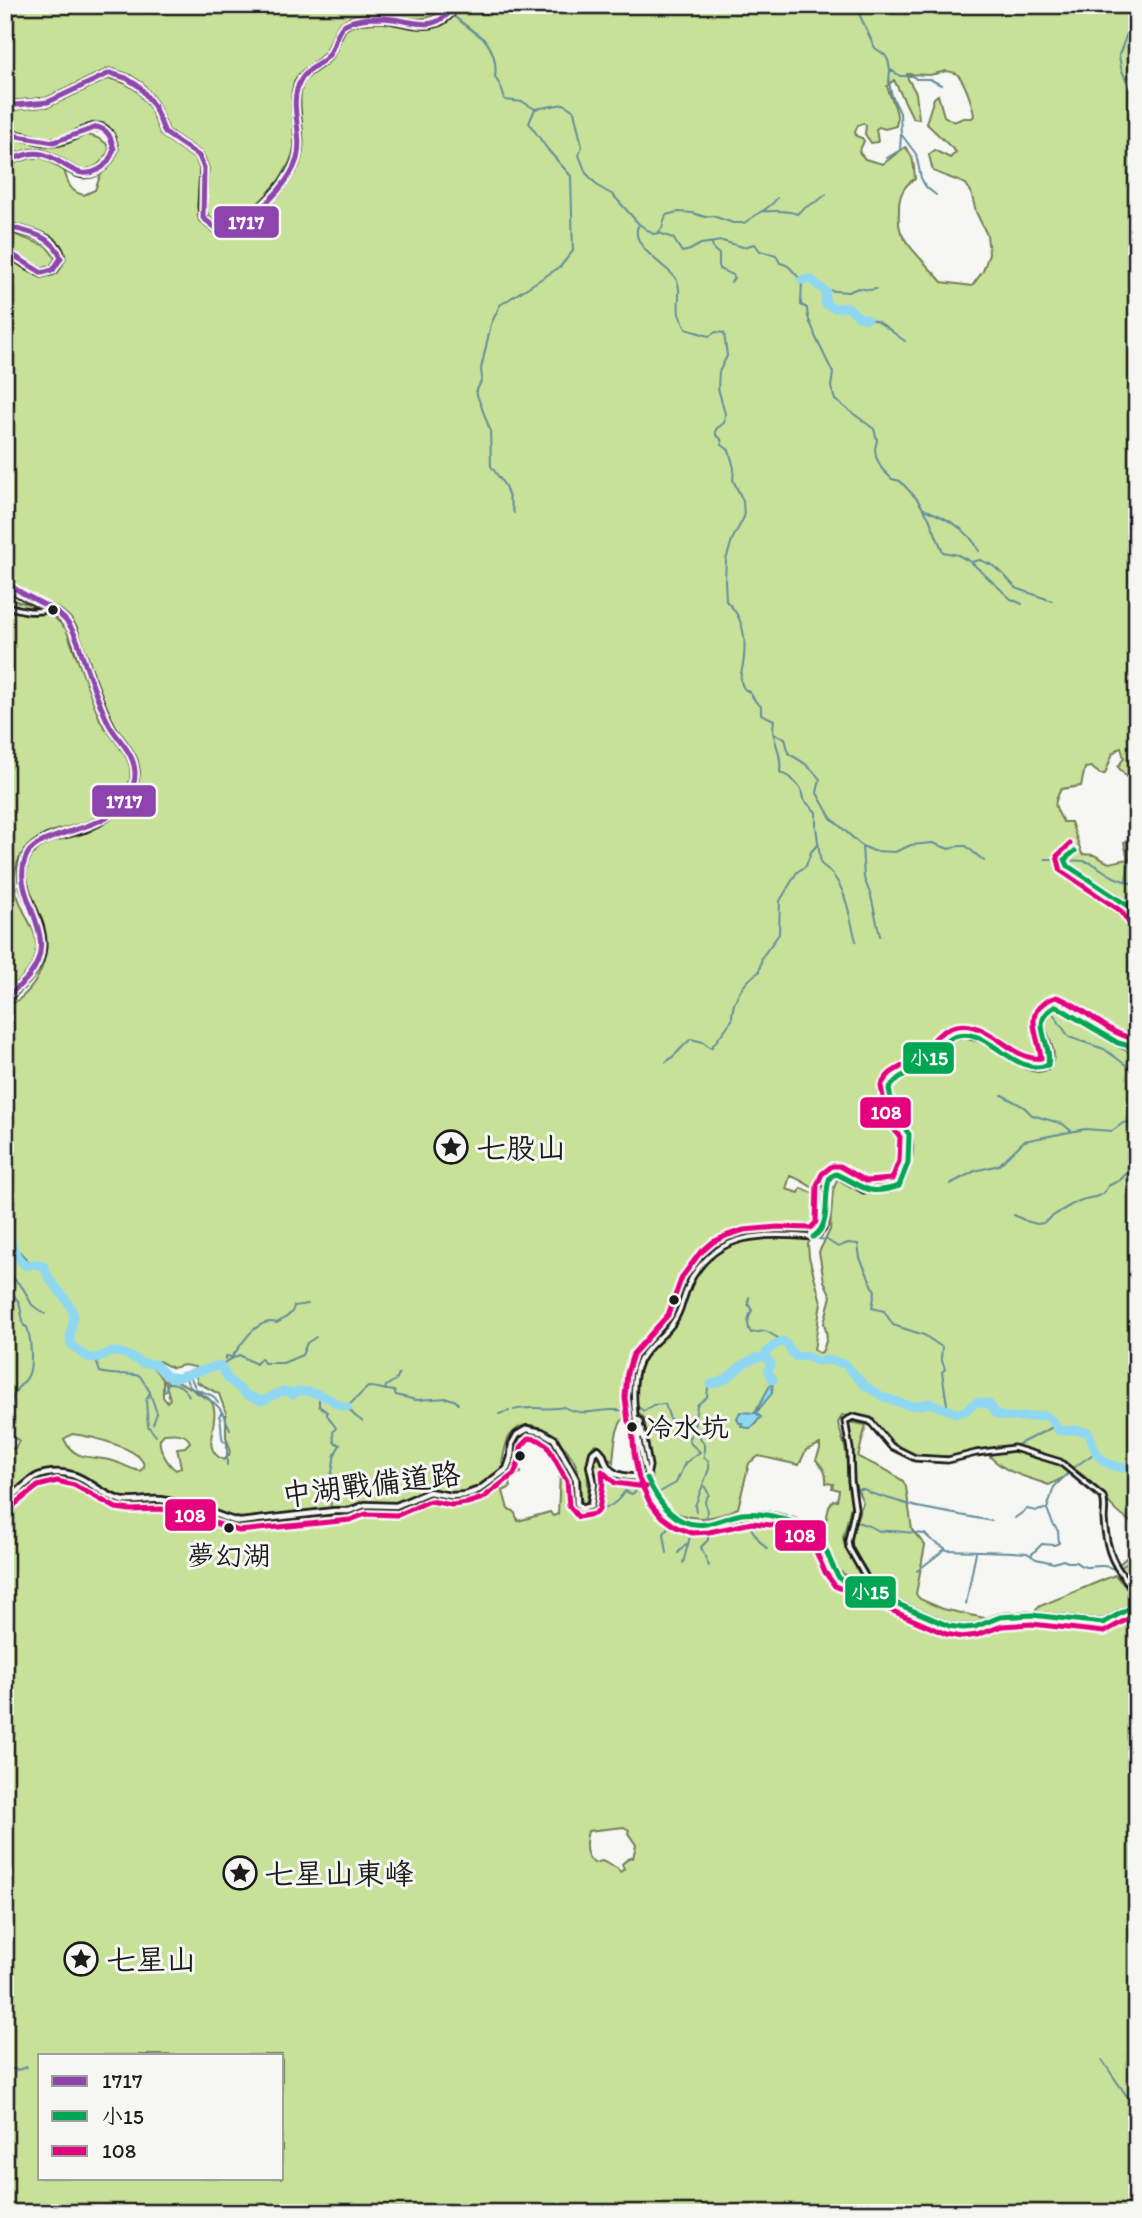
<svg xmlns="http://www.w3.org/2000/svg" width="1142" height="2218" viewBox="0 0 1142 2218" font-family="Itim,'LXGW WenKai TC',sans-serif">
<rect width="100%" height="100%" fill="#f6f6f2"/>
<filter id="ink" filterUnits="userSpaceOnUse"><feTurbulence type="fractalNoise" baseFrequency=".0143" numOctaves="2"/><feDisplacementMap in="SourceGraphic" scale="14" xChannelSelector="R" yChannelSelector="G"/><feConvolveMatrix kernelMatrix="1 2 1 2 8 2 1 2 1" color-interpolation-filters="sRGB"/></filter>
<g filter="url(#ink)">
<!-- green -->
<path fill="#c8e198" stroke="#727e5a" stroke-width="2" fill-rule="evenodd" d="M5 5H447C430 28 400 14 375 17 363 18 350 24 338 27 334 35 333 45 327 52 317 62 303 68 296 82 287 101 296 126 294 146 291 177 254 207 233 226 190 222 210 186 205 158L168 132 156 103 147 91 114 72 51 100 5 103Z
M458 5H1137V789L1118 767 1124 758 1121 747 1113 753 1105 774H1100L1091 767 1085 768 1081 786 1061 789C1052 806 1055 806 1063 822H1071L1082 854 1094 855 1109 863 1128 859 1124 842 1133 841 1137 844V1527C1128 1520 1118 1514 1111 1505 1100 1492 1089 1478 1074 1469L1063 1478 1049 1485C1025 1476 999 1472 984 1449L959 1456 926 1457 912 1455 890 1443 873 1420 842 1415 838 1423 847 1455 848 1487 852 1502 843 1538 846 1549 861 1573 863 1583C849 1577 833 1571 829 1555 825 1546 824 1538 819 1529L826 1520 829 1507 833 1500 837 1501 839 1490 832 1488 833 1484 826 1483C827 1473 823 1467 816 1460L820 1449V1444L806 1450 799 1465 759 1456 749 1463 738 1508C707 1524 667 1523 654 1485 648 1467 646 1438 645 1419L638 1412C614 1414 615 1443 613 1462L607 1457 601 1446 595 1444C579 1461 594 1486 585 1505 575 1496 583 1475 573 1459 561 1439 529 1408 509 1437 505 1444 504 1455 502 1463L512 1469 518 1468 521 1471V1473L509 1478 511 1487 503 1491 508 1509 514 1511 518 1521 550 1512 553 1516 558 1514 560 1473 566 1477 572 1512 586 1516C592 1505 596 1493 596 1481 596 1472 593 1466 595 1457L597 1455 609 1475 634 1483 644 1492 659 1513 683 1526 698 1529 737 1523 762 1522 789 1525 815 1540 819 1546 823 1559 839 1581 868 1594C877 1569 855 1565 852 1544 850 1530 859 1515 863 1502L854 1482 852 1448 847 1428 848 1422 866 1425 858 1457 888 1471 903 1481 906 1487 912 1530 925 1545 916 1594 920 1599 943 1609 1003 1622 1027 1618 1040 1606 1115 1575 1137 1599V2213H5V1450L15 1448 19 1441 5 1429V1008C11 1004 18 1001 23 996 39 982 51 954 44 933 37 914 21 895 24 873 30 825 111 841 134 790 137 785 139 776 138 769 135 751 119 739 112 723 96 692 86 656 73 623 56 599 21 602 5 577V253C23 264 56 297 65 257 55 233 28 231 5 225V165C34 155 38 152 64 170 68 182 69 192 84 195L95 190 101 174 109 165 116 148 102 127 56 141 5 132V108L44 106 104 78C125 80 144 91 153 111 156 120 158 129 164 136 175 148 191 150 200 163L198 206 201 219 217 234 236 235 279 192 301 149 299 90C303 77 315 73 324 63 334 53 336 34 349 27 355 23 363 23 370 23 409 19 429 46 458 5ZM946 71C951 72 955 72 958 75 965 82 973 106 974 116L972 118H963L954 122 944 116 938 95 934 98 926 123 956 152 950 158 934 150 929 155 933 171 966 184 971 192 976 212 987 235 989 254 983 271 972 286 942 282C932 270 902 242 900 229 898 222 899 214 899 207 899 195 905 184 915 179 914 167 914 155 905 147L883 164 865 159 859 152 864 141 862 138 856 136 855 132 858 125 863 123 866 125 865 134 871 143 878 142 876 129 879 127 885 129 896 126C900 111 891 101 887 86L894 80 913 118 919 119 916 93 907 77V74L930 75ZM835 1171 840 1173 833 1190 830 1230 819 1252 824 1281 831 1296 824 1323C828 1338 828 1337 822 1352L819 1353 814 1350 821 1302 809 1257 808 1244 821 1224V1197L801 1188 799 1193 786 1189 790 1176C802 1179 809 1187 820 1191 822 1181 825 1174 835 1171ZM153 1361H159L172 1368 184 1365 195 1367 197 1382 219 1394 226 1413V1437L230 1449 229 1455 224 1460C197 1449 223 1419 211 1401 205 1393 181 1384 172 1379L165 1381 170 1399 167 1402 163 1397V1380L152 1366ZM72 1434C89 1436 144 1448 144 1467L140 1471C130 1469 123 1464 113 1461 95 1455 75 1463 64 1439ZM164 1434C173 1433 186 1432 190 1442L185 1447 177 1448 181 1467 176 1470C168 1465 158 1448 160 1439ZM624 1827 629 1830 628 1833 636 1845 633 1858 630 1857 622 1864 624 1869 620 1872 617 1868 602 1861 594 1863C584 1856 585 1842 588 1831ZM40 2055H282V2178H40Z
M82 135C94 135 117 143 107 159 88 188 55 158 32 153 24 151 13 156 5 158V136L55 144Z
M5 231 46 246 55 257 53 264 43 270 36 268 5 248Z
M5 594 16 601 32 605 52 615 66 629 100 720C108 735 124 747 130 764 140 794 107 815 82 823 70 827 57 829 46 834 36 839 24 849 19 859 7 886 22 906 33 930 43 955 26 980 5 992Z
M1137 1548V1588L1121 1573 1117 1566Z"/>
<!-- water -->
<path fill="#90d8f2" stroke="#628d9c" stroke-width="2" d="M773 1380 772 1393 756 1413 761 1417C754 1423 755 1432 741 1426L742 1423H739L737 1418 740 1412 755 1413Z"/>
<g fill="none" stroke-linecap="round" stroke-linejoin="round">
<!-- stream -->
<path stroke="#628d9c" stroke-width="2" d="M439 5 485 40C494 51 497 63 495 77L501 87 505 100 523 102 535 109 564 104 574 111 582 146 579 155 586 173 599 187 613 195 639 224 653 234 659 233 673 238 682 252 690 250 701 244 722 241 743 247 755 244 760 251 776 255 780 263C792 265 793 274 802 280L801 305 807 308C807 324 814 325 815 336L833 373 831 387 835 400 874 429 877 440 875 449 876 457 882 469 892 479 900 481 917 499 929 518 943 552 958 555 971 562 980 560 992 565 1004 575 1016 588 1052 601
M855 5 875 48 885 55 888 60 890 70 889 83 892 96 900 113 901 134 916 154 921 178 926 187 936 195
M1127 5 1129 15 1137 22
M1132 20 1119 55 1121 68 1133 96 1137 97
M891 70 900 76H913L916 79H930L941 85
M887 158 900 150 901 135
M763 211 773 203 777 198
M638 226C630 245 662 263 674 276 683 286 677 303 679 314 681 319 684 324 686 329L709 336 716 332 724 333 727 356 719 372 718 388 725 414 724 423 716 429V435L721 439 722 445 729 450 734 468 733 480 743 501 744 517 732 540 726 560 725 580 726 601C745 618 747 641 743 665 741 673 739 679 743 687 747 693 746 688 751 694 755 700 754 702 761 706V714L774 720C770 740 783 751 780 772L791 778 801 789 803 799 816 812V827L821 864C847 882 848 913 856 941
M658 233 662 228 666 215 678 212 693 213 705 217 713 216 733 223H744L762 211C774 212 784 209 797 214 805 205 819 203 826 194
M712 244 714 250 719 254V269L733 275 734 278 731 282
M824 290 848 292 858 288 870 290 876 289
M867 319C882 320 892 333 905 341
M924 509C946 518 969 529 979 551
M514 513 505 486 491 466 490 430 476 392 482 379 481 369 491 324 500 305 560 267 573 251 571 176 548 150 529 123 535 109
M972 563 1011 599 1022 604
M773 734 785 738 789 754C802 761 811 767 820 779L817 793 831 818 862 846 864 878 871 896 880 936
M1126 840 1130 855 1126 880
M862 846 874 851 895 852 911 845 933 843 949 849 958 846H966L984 861
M1045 859H1059L1061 862
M1070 861C1093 858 1097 869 1116 878 1123 881 1130 882 1137 886
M1052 1012 1069 1037 1104 1049 1137 1073
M666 1062C677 1055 681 1047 691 1039L703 1042 711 1048 732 1020C731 1001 744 981 759 972L762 957 779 934 780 901 797 872 806 866 811 852 817 845
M1002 1095 1024 1107 1032 1115 1063 1124 1071 1131
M950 1184 975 1171 999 1165 1024 1141 1085 1129 1112 1131 1123 1123 1137 1121
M1014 1215 1024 1220
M1026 1221 1037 1224 1043 1223C1054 1215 1066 1207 1079 1201 1091 1196 1101 1200 1108 1186L1120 1180 1137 1162
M819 1239 827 1240 838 1247 848 1243 858 1244 860 1258 875 1291 872 1308 884 1311 893 1325 924 1335 942 1347 941 1358 945 1369 942 1372 948 1411
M13 1250 19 1251 28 1261 34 1264
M5 1263 13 1277 10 1291 19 1302 24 1326 27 1327C31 1338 33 1366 28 1376 25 1382 21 1384 17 1389 11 1396 9 1412 12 1421
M14 1279 23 1288 32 1305 45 1314
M749 1297 748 1304 752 1310C748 1318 746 1326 751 1333L766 1331 783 1341
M95 1358 100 1372C115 1377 126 1372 140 1376L150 1392 146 1401 148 1426 156 1436
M226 1359V1356L232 1357C243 1342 257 1317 277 1323 284 1318 293 1315 294 1306L308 1304
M220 1365 239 1355 256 1364 261 1358 264 1363H283L302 1355 307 1343 316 1337
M189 1374 196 1389 213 1396 218 1403
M185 1375C190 1399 212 1394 222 1412L219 1416C223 1425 220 1432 223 1441L227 1442V1465
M168 1376V1383C177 1382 186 1389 189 1396
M385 1390 386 1386 397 1379 399 1374
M165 1391 168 1383
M150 1393 157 1413 153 1424
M319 1396V1406L327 1412V1415L336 1428 333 1432 334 1442 340 1445C332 1457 335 1459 332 1472 328 1488 324 1486 331 1504L330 1509
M638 1407 644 1411 653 1405 665 1404 671 1422 679 1425 680 1438 690 1437 694 1428 697 1405 707 1397 708 1387 711 1384
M514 1410C531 1405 548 1411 564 1407 584 1419 604 1406 625 1411L631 1407
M222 1412 230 1429
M499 1414 509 1411
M362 1421 355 1416 347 1407 368 1387C377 1387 384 1390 394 1391L396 1395 416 1400 448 1398 456 1401 458 1404
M694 1428 704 1444V1457L709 1462V1469L695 1506 696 1511
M1017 1445 1055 1426
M1073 1468 1096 1452
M703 1484 709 1494 705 1501 707 1512 706 1519
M615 1485 619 1481 626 1486 631 1481C644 1486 646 1495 654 1506 659 1512 665 1517 671 1522L664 1534 667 1553
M856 1489H864L870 1493 917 1507 992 1521
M658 1493 676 1483 685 1463 700 1452 689 1442 690 1438
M593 1510C606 1511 617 1503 625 1491L632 1494 640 1488
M330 1517V1514
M1015 1518 1027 1509 1037 1511 1045 1509
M854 1521 872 1527 879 1531C888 1530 914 1533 925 1534 932 1543 939 1543 947 1550L1013 1552 1027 1553 1036 1559 1054 1563 1063 1560 1068 1562H1076C1085 1571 1092 1565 1103 1566 1107 1566 1111 1568 1114 1569
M1053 1524 1047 1509 1054 1487 1069 1472
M713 1527 728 1528 748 1524 759 1540 767 1549
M678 1553 686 1544
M1031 1555 1042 1544 1054 1545 1059 1543 1058 1531 1054 1525
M683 1563 692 1529
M709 1566 701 1547 708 1540V1534L713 1529
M1120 1568 1137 1556
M917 1571 944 1550
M966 1604 976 1552
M1102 2060 1137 2111
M5 2068 17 2070 27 2067"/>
<!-- river -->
<path stroke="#90d8f2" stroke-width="9" d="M802 280 810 279 826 292 825 303C831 310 840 308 848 307L859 317 867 319
M5 1230C15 1243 11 1254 26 1266L34 1264 44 1266C47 1283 68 1295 73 1313 75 1321 69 1332 70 1340 70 1345 73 1346 76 1349 98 1368 98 1352 116 1352 124 1353 136 1358 141 1363L155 1364 167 1376 177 1378 220 1365 229 1380 247 1395 262 1401 282 1391 292 1393 293 1395 298 1391C308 1391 317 1393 326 1397 335 1401 337 1407 347 1407
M773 1380 768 1370 771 1364 765 1356C767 1349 777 1343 783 1341 790 1346 790 1352 796 1357L805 1356 817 1361 827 1360 845 1364 864 1385 883 1397 904 1404 914 1406 930 1403 956 1413 963 1412 977 1402 989 1404C990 1405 995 1412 996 1414 1004 1419 1035 1417 1044 1415L1052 1420 1059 1431 1074 1430 1088 1432C1091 1437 1092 1442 1094 1448 1101 1466 1119 1469 1137 1468
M711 1384C736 1380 736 1360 765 1356"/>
<defs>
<path id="minor" d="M5 605C19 610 34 614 48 609
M1075 851 1065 859 1068 866 1119 899 1127 905 1137 919
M637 1419 640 1421 641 1436
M642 1429 649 1466 647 1476
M647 1478C640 1449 626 1389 639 1362 647 1345 665 1336 674 1321 683 1308 684 1290 693 1276 721 1230 766 1234 813 1237 841 1226 810 1187 836 1174L864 1190 890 1189 899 1186C906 1171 913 1151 908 1134 907 1127 899 1123 895 1117 890 1108 886 1090 893 1081 901 1073 916 1070 925 1062 934 1055 939 1045 948 1039 964 1029 990 1041 1003 1050 1017 1060 1028 1072 1046 1067 1062 1049 1022 1018 1056 1006 1081 1014 1114 1049 1137 1048
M868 1590 869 1583 849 1548 848 1541 855 1508 851 1481 850 1449 845 1421 853 1417 870 1421 891 1446 915 1458 948 1460 976 1453 1014 1448 1060 1462 1103 1497C1106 1505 1104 1510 1104 1519 1106 1551 1114 1569 1137 1592"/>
<path id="tertiary" d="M5 1501C20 1494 28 1477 45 1474 81 1467 91 1490 119 1500 133 1504 148 1498 162 1500 178 1503 195 1506 209 1512 220 1516 228 1520 240 1522L334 1511H349L365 1505 396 1506 429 1492 451 1496 465 1495 479 1490 507 1469 511 1457 512 1444 517 1435 527 1429 542 1432 554 1439 576 1479 577 1503 581 1509 591 1506 594 1484 590 1466 593 1453 598 1449C604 1454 603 1457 606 1464 613 1479 633 1477 647 1478 655 1498 671 1523 695 1525 713 1526 731 1514 748 1514 773 1514 800 1521 819 1536 827 1553 827 1564 840 1579L949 1626 963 1628 975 1627 1000 1617 1032 1615 1103 1623 1137 1604"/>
<path id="primary" d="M5 106 48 102 110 73 126 78 140 87 154 106 165 133 199 156 204 168 202 206 203 218 221 232H236C255 213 290 184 297 158 304 135 288 99 301 79 307 69 321 65 329 55 335 46 336 34 343 26 349 21 356 20 363 19 370 19 377 18 384 18 412 22 438 36 456 5
M5 134C22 134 37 142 54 142 76 142 106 104 114 149 111 158 107 165 98 170 77 183 62 159 43 154 30 151 17 158 5 162
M5 226C24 232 58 235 61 258L53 270 42 273 30 267 5 250
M5 581C26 605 57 602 73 630 85 661 95 695 110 725 118 740 134 753 135 771 136 781 131 792 124 800 114 813 101 822 86 828 66 835 42 835 28 853 0 901 89 938 5 998"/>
</defs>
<!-- minor casing -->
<use href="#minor" stroke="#1c1c1c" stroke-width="9"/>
<!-- tertiary casing -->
<use href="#tertiary" stroke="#1c1c1c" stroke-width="10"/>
<!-- primary casing -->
<use href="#primary" stroke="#1c1c1c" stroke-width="11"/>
<!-- minor -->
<use href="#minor" stroke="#f6f6f2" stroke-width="3.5"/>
<!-- tertiary -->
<use href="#tertiary" stroke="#f6f6f2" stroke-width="4.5"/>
<!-- primary -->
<use href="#primary" stroke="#f5e382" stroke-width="6"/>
<defs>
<path id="bus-1" d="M5 106 48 102 110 73 126 78 140 87 154 106 165 133 199 156 204 168 203 218 221 232H236C257 211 288 188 297 159 304 133 287 103 301 80 307 68 321 65 329 55 335 47 335 34 343 26 347 22 356 20 362 19 369 18 377 18 384 18 415 20 433 36 456 5
M5 134 54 142 97 127C109 130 111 138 114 149 111 158 106 166 98 170 76 182 62 158 42 154 30 151 17 158 5 162
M5 226C26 232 53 234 61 258L53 270 42 273 5 250
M5 581C23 598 51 603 67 622 76 633 80 648 84 661 92 683 99 705 110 726 119 741 134 753 135 772 136 790 121 806 108 816 87 831 37 835 27 855 7 896 64 932 29 976 23 984 13 991 5 998"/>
<path id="bus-2" d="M1075 851 1065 859 1068 866 1127 905 1137 919
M813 1237C833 1224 822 1197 830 1177L836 1174C864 1186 865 1197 899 1186L908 1163 909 1134 895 1117 889 1089C897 1075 911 1073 923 1063 932 1056 942 1042 952 1037 986 1021 1012 1078 1048 1065 1053 1041 1027 1022 1056 1006L1118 1043 1137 1048
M647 1478C658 1502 676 1529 706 1524 718 1522 730 1516 742 1514 758 1512 775 1516 790 1521 799 1524 812 1528 819 1536 826 1545 830 1566 840 1579L949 1626 963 1628 975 1627 1000 1617 1032 1615 1103 1623 1137 1604"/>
<path id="bus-3" d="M1070 844 1057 856 1061 871 1121 911 1130 924
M1137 1039C1106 1035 1085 1006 1056 997 1020 1010 1038 1032 1041 1058 1009 1063 982 1005 941 1033 932 1040 926 1049 918 1056 903 1069 890 1067 881 1086L887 1120 900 1137 899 1161 892 1179 866 1181 840 1166H832L822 1174 817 1185 816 1222 811 1228 778 1227 744 1230 728 1235 713 1242 699 1254 682 1277 668 1315 633 1354 627 1373 625 1398 628 1421 632 1427 634 1453 639 1479 650 1503 660 1515 676 1527 692 1533 709 1532 752 1523 771 1525 790 1530 812 1542 825 1572 835 1586 946 1634 962 1637 977 1635 1002 1626 1032 1624 1104 1632 1137 1614
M9 1509 38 1486 57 1481 74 1485 116 1508 130 1510 161 1509 190 1515 239 1531 350 1520 366 1514 398 1515 430 1501 452 1505 467 1503 483 1498 514 1474 520 1459 521 1447 529 1438 539 1440 547 1445 567 1481 569 1506 578 1517 594 1514 599 1510 603 1484 602 1471 615 1483 646 1487"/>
</defs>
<!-- bus-1 casing -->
<use href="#bus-1" stroke="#f6f6f2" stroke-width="10"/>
<!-- bus-2 casing -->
<use href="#bus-2" stroke="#f6f6f2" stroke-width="10"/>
<!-- bus-3 casing -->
<use href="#bus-3" stroke="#f6f6f2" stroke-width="10"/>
<!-- bus-1 -->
<use href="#bus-1" stroke="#8e44ad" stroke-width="5"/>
<!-- bus-2 -->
<use href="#bus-2" stroke="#00a651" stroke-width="5"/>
<!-- bus-3 -->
<use href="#bus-3" stroke="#e5007d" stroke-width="5"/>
</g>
</g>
<!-- icons -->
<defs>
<symbol id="sight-ring" viewBox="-11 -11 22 22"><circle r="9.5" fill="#f6f6f2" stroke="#1c1c1c" stroke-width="1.5"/><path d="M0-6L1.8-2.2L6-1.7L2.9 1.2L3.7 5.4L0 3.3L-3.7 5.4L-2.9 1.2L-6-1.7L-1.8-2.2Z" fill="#1c1c1c"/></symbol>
</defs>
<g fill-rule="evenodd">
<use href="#sight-ring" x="432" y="1128" width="38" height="38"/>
<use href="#sight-ring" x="221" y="1854" width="38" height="38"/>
<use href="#sight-ring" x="62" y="1940" width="38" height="38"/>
</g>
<!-- markers -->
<g fill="#1c1c1c" stroke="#f6f6f2" stroke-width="2.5">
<circle cx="53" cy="610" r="6"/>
<circle cx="674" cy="1300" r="6"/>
<circle cx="632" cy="1427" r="6"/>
<circle cx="520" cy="1456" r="6"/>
<circle cx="229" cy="1528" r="6"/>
</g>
<g text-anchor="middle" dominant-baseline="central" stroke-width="6" stroke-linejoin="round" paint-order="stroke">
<!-- bus labels -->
<g font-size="28" fill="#1c1c1c" stroke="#f6f6f2" text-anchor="start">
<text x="645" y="1427">冷水坑</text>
<text x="229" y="1555" text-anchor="middle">夢幻湖</text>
</g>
<!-- poi labels -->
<g font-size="30" fill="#1c1c1c" stroke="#f6f6f2" text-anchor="start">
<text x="476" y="1147">七股山</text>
<text x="264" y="1873">七星山東峰</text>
<text x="106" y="1959">七星山</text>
</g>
<!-- street labels -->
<g font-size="30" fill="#1c1c1c" stroke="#f6f6f2">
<text transform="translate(371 1484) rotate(-7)">中湖戰備道路</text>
</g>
</g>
<g stroke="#f6f6f2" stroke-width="2.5">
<rect x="213" y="205" width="67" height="34" rx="7" fill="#8e44ad"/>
<rect x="91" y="784" width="66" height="34" rx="7" fill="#8e44ad"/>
<rect x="902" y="1041" width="53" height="34" rx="7" fill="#00a651"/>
<rect x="859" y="1096" width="53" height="33" rx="7" fill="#e5007d"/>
<rect x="164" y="1498" width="53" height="34" rx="7" fill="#e5007d"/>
<rect x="774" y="1519" width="53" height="33" rx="7" fill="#e5007d"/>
<rect x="844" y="1575" width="53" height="34" rx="7" fill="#00a651"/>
</g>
<g font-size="19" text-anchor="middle" font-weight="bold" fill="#fff">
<text x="246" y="229">1717</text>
<text x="124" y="808">1717</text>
<text x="929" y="1065">小15</text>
<text x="886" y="1119">108</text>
<text x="190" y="1522">108</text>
<text x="800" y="1542">108</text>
<text x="870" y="1599">小15</text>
</g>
<!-- margin -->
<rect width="1142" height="2218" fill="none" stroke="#f6f6f2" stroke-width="28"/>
<rect x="14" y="14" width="1114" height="2190" fill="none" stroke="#1c1c1c" stroke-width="2.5" filter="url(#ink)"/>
<!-- legend -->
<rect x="38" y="2054" width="245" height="126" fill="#f6f6f2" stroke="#9f9f9c" stroke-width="2"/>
<rect x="52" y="2076" width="35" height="10" fill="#8e44ad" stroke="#9f9f9c" stroke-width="2"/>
<text x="102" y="2088" font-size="21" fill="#1c1c1c">1717</text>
<rect x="52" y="2111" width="35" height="10" fill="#00a651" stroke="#9f9f9c" stroke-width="2"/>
<text x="102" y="2124" font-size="21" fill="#1c1c1c">小15</text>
<rect x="52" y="2146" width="35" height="10" fill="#e5007d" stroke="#9f9f9c" stroke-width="2"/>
<text x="102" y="2158" font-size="21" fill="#1c1c1c">108</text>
</svg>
